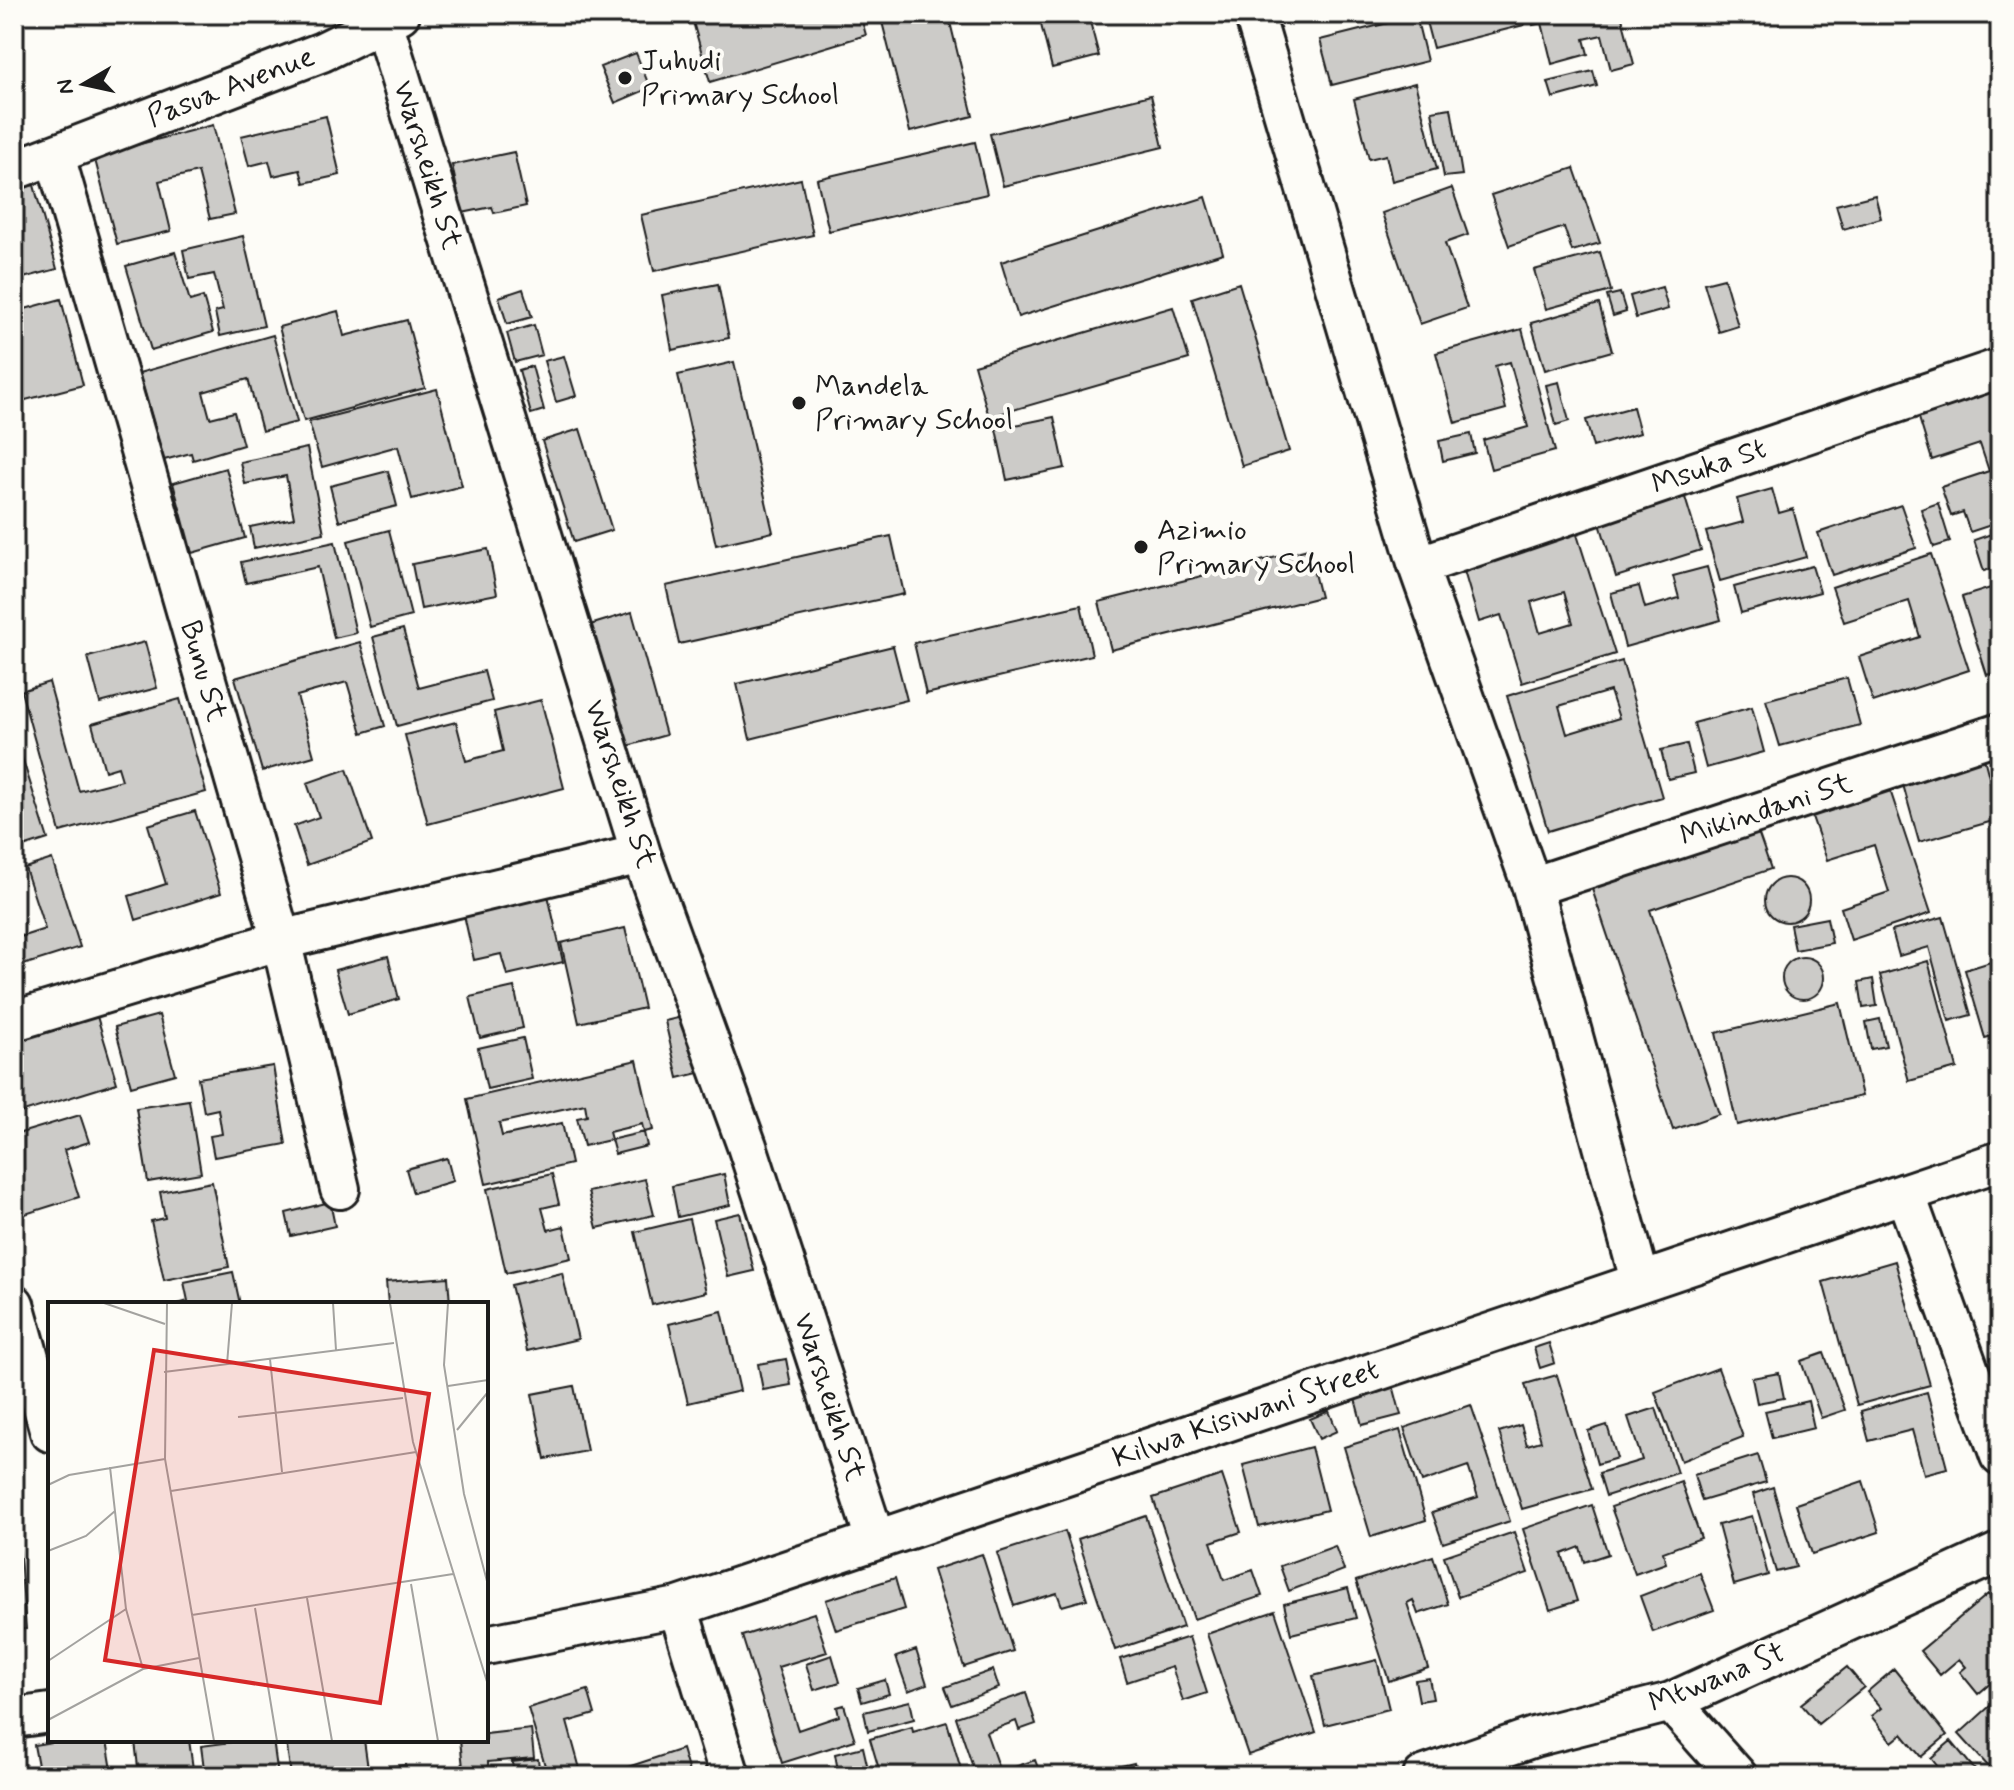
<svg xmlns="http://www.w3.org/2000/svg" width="2014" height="1790" viewBox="0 0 2014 1790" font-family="Mynerve,sans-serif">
<rect width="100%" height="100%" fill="#fdfcf7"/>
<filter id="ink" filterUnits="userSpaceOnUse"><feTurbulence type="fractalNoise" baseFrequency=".0125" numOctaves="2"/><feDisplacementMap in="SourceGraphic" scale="16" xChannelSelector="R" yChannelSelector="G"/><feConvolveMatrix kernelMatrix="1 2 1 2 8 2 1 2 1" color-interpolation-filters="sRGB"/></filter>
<g filter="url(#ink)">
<!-- building -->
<path fill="#cccbc8" stroke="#1c1c1c" stroke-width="2" fill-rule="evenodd" d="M720 14H860L866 35 710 82 693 22Z
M880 14H948L973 116 910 132Z
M1050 14H1088L1099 56 1052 68 1039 17Z
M1424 14H1521L1524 25 1433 48Z
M1530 14H1621L1634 64 1611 70 1602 35 1584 39 1588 54 1552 64 1542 23 1533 25Z
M1416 16 1427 61 1332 85 1320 40Z
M636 53 650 88 615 103 600 67Z
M1593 71 1597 86 1553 98 1548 82Z
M1415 83 1437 169 1392 181 1386 155 1369 159 1354 99Z
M1151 95 1163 147 1003 186 990 134Z
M1451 108 1462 175 1444 177 1432 111Z
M326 116 340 175 304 183 300 170 273 176 269 161 249 166 241 136Z
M213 125 235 214 210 219 198 172 159 181 171 231 117 244 94 156Z
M975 142 987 194 829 231 817 179Z
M514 152 526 206 494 213 492 207 462 213 452 165Z
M1574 168 1600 243 1572 251 1564 227 1509 246 1491 195Z
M801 179 813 235 654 271 641 215Z
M34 185 57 269 16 280 14 190Z
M1452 188 1468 235 1445 243 1467 308 1420 324 1382 213Z
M1875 195 1881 218 1843 229 1836 205Z
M1206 197 1223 253 1018 317 1001 262Z
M243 236 264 326 220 336 215 312 223 310 214 274 189 279 183 250Z
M175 252 190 301 203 297 213 332 151 350 126 266Z
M1600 252 1611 291 1546 309 1534 270Z
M1724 278 1738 326 1719 332 1704 283Z
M1239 283 1289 451 1242 466 1192 298Z
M718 284 729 338 672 350 662 295Z
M1662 287 1668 309 1636 318 1630 296Z
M523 289 532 317 507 324 499 297Z
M1620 293 1626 312 1613 316 1607 296Z
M61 299 83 385 14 403V312Z
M1599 304 1612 351 1545 370 1531 323Z
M1173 307 1189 359 989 417 974 365Z
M338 311 344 336 407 320 425 388 304 421 279 327Z
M534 325 542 355 515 362 507 333Z
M1522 329 1555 451 1491 469 1483 440 1528 427 1510 362 1495 366 1506 409 1455 423 1436 353Z
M273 335 297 422 262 431 248 379 203 392 210 418 234 412 243 445 193 460 191 453 164 460 139 373Z
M564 356 576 396 556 402 544 361Z
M734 362 773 532 716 545 678 375Z
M532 366 544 410 531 414 519 370Z
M1990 381 2000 413V522L1970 532 1963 512 1951 516 1941 487 1989 471 1980 444 1932 460 1915 405Z
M1559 382 1569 421 1556 425 1546 385Z
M437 389 462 486 412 499 398 446 322 467 309 422Z
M1633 407 1640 433 1593 447 1586 420Z
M1054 417 1065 468 1007 480 996 429Z
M580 429 612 530 574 542 542 441Z
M1471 434 1475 453 1443 461 1439 441Z
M307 448 324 533 254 548 250 527 294 518 286 476 245 484 240 462Z
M226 468 245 538 192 553 173 483Z
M388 471 397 506 339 521 330 486Z
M1772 489 1779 513 1793 509 1806 557 1720 581 1706 532 1743 522 1737 499Z
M1684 494 1701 550 1616 577 1599 520Z
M1938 503 1950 542 1934 547 1921 509Z
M1901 505 1916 548 1832 575 1818 533Z
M1574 525 1615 654 1522 683 1501 615 1479 622 1464 571 1508 557 1505 547ZM1564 592 1573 623 1540 633 1531 602Z
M389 530 411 616 370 627 348 541Z
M2000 531V566L1984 571 1974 540Z
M891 536 904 594 679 644 666 586Z
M335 542 356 633 334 638 318 567 246 583 241 562Z
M488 549 497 594 421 609 412 564Z
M1308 549 1320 597 1111 650 1099 602Z
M1931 554 1969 670 1873 702 1859 657 1920 637 1909 601 1844 622 1832 587Z
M1812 566 1820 592 1741 613 1734 587Z
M1707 567 1721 620 1625 647 1611 593 1639 586 1645 608 1679 598 1673 576Z
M2000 585V671L1987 675 1962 597Z
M1081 605 1092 655 926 694 914 643Z
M632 612 666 735 624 747 590 625Z
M403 629 419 688 484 671 492 701 397 726 373 637Z
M145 642 157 688 100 703 88 657Z
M360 642 385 726 362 733 347 682 297 696 314 756 262 771 235 678Z
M893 646 907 700 750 739 737 684Z
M1622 661 1662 797 1548 831 1507 696ZM1610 691 1619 718 1567 734 1559 706Z
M1847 678 1860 725 1780 746 1766 700Z
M49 682 79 791 122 780 118 767 105 771 92 724 180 699 206 792 60 832 21 691Z
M541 700 564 788 428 824 405 735 456 722 466 761 503 751 494 712Z
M1752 707 1764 752 1706 768 1694 723Z
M1687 744 1694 773 1668 779 1661 750Z
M20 751 48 839 14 850V752Z
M1984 758 2000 819 1919 842 1902 781Z
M347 769 372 842 307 865 294 826 319 817 307 783Z
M1886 778 1931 913 1851 940 1841 908 1889 892 1874 845 1827 860 1808 805Z
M195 811 221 893 136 920 129 896 166 884 148 825Z
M1757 829 1771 869 1650 910 1719 1114 1673 1130 1591 886Z
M52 859 80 947 14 968V939L45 929 25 868Z
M1765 900a22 22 0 1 1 44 0a22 22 0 1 1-44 0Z
M548 895 563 962 507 975 501 954 474 960 464 915Z
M1943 917 1971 1015 1949 1021 1929 947 1899 956 1892 931Z
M1827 918 1832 943 1795 950 1790 925Z
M625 928 644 1008 579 1023 561 943Z
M388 956 399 999 348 1014 335 970Z
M1782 978a21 21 0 1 1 42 0a21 21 0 1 1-42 0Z
M2000 959V1034L1985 1038 1965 970Z
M1928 961 1957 1068 1909 1081 1880 975Z
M1873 979 1877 1006 1863 1008 1859 982Z
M514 987 523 1028 480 1038 470 997Z
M1840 1003 1862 1096 1737 1125 1716 1033Z
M96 1013 117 1083 14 1115V1038Z
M159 1015 175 1074 131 1086 115 1027Z
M686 1016 699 1073 678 1078 665 1021Z
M1880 1019 1886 1046 1871 1049 1866 1022Z
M523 1038 532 1079 487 1089 478 1048Z
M637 1060 653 1130 584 1146 577 1118 587 1116 585 1104 499 1123 502 1136 562 1123 571 1164 486 1184 467 1099Z
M273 1066 286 1144 214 1157 210 1136 222 1134 218 1109 204 1112 198 1078Z
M189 1100 201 1173 148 1182 136 1108Z
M80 1115 89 1142 64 1150 79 1197 16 1217 14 1135Z
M642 1124 647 1146 615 1154 609 1132Z
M447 1158 453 1181 413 1193 406 1169Z
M552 1174 559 1204 542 1208 548 1230 564 1226 571 1258 506 1273 487 1189Z
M724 1174 730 1205 678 1217 672 1186Z
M645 1179 654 1215 597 1228 588 1192Z
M212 1182 229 1267 164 1280 151 1221 165 1218 160 1192Z
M330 1202 335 1226 291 1236 286 1213Z
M740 1213 754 1271 728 1277 714 1219Z
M689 1219 706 1292 652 1305 635 1232Z
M1895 1261 1930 1385 1857 1405 1823 1282Z
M233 1272 240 1304H178L188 1301 184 1282Z
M562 1273 578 1339 527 1351 511 1285Z
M448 1277 450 1304H388L386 1282Z
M722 1311 740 1391 688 1403 669 1324Z
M1549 1343 1555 1363 1540 1368 1534 1348Z
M1824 1353 1845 1410 1821 1418 1801 1361Z
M786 1359 791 1385 763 1390 758 1364Z
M1718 1368 1743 1437 1681 1461 1655 1392Z
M1779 1373 1784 1398 1757 1403 1752 1378Z
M1557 1375 1592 1489 1522 1509 1499 1432 1521 1425 1527 1445 1541 1441 1525 1384Z
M1393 1385 1401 1415 1362 1425 1354 1395Z
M574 1386 587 1451 545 1459 532 1394Z
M1927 1392 1947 1468 1924 1474 1912 1430 1869 1441 1861 1411Z
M1808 1401 1814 1428 1772 1438 1765 1411Z
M1471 1405 1510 1521 1443 1543 1432 1512 1478 1497 1468 1466 1422 1482 1404 1428Z
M1656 1408 1677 1473 1606 1496 1599 1473 1642 1460 1628 1417Z
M1329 1411 1337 1431 1319 1439 1310 1419Z
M1607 1425 1617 1458 1597 1464 1588 1431Z
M1400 1430 1426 1520 1371 1537 1344 1447Z
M1311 1447 1327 1510 1259 1527 1243 1465Z
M1758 1455 1766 1482 1702 1501 1694 1475Z
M1222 1475 1241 1532 1211 1542 1224 1580 1253 1570 1262 1596 1194 1619 1153 1498Z
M1863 1481 1879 1532 1812 1554 1796 1504Z
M1681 1482 1701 1538 1663 1552 1666 1563 1635 1574 1611 1507Z
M1773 1487 1796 1567 1776 1572 1753 1494Z
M1592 1505 1608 1554 1584 1562 1580 1547 1562 1554 1577 1601 1550 1610 1523 1529Z
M1146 1516 1183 1627 1115 1650 1078 1539Z
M1752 1516 1768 1575 1734 1585 1718 1525Z
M1065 1531 1087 1599 1062 1606 1057 1593 1014 1606 997 1553Z
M18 1532 26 1629 14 1630V1533Z
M1514 1532 1528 1573 1458 1597 1444 1556Z
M1335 1546 1344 1570 1289 1591 1280 1566Z
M982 1554 1013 1651 964 1667 933 1570Z
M1433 1556 1448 1604 1418 1614 1413 1600 1407 1603 1428 1668 1389 1681 1356 1581Z
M1700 1573 1714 1610 1653 1632 1640 1596Z
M895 1578 904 1609 836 1630 826 1600Z
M1348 1588 1356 1618 1291 1634 1284 1604Z
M1988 1594 2000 1609V1675L1978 1694 1960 1672 1966 1667 1959 1659 1940 1675 1920 1651Z
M1275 1611 1316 1732 1248 1755 1207 1634Z
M814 1613 827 1652 778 1667 798 1730 839 1716 837 1707 844 1705 855 1740 782 1763 742 1636Z
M1189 1637 1207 1693 1183 1701 1172 1667 1127 1682 1120 1659Z
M916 1650 927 1684 908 1691 896 1657Z
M832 1655 840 1682 814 1690 806 1664Z
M1377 1660 1389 1709 1325 1725 1313 1676Z
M1847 1667 1864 1687 1818 1724 1801 1704Z
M1894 1669 1947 1735 1921 1757 1902 1734 1892 1742 1871 1716 1881 1708 1867 1692Z
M993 1670 999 1688 952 1705 945 1687Z
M1429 1678 1433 1699 1419 1701 1415 1680Z
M885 1680 889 1694 862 1702 858 1688Z
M588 1690 595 1714 567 1722 582 1776H548L528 1708Z
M1026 1693 1036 1724 1019 1730 1016 1721 986 1732 1000 1772 1035 1760 1041 1776H976L956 1717Z
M2000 1697V1776H1997L1959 1734Z
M910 1701 914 1719 868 1731 864 1712Z
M947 1722 963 1776H881L870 1739 912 1727 913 1732Z
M531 1729 534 1758 488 1762 489 1776H464L460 1740H486V1734Z
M64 1740H107L113 1776H40L34 1745Z
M189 1740 194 1776H139L135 1741Z
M247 1740H273L278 1776H205L201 1746Z
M286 1740H364L369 1776H291Z
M1951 1741 1980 1776H1945L1931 1758Z
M863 1747 869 1773 839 1776 835 1754Z
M682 1749 690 1776H611L610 1773Z
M538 1759 540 1776H514L512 1762Z
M1134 1763 1137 1776H1078Z
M405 1765 406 1776H377L376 1767Z"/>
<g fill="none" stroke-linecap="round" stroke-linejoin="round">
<defs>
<path id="minor" d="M1254 14 1418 566 1532 887 1640 1280
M383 22 641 854 747 1146 875 1539
M55 156 281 940 340 1189
M14 170 322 52 400 14
M1418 566 2000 368
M1532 887 2000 733
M14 1021 281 940 641 854
M1905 1193 2000 1456
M14 1304 50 1432
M678 1607 730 1776
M486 1645 678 1607 2000 1161
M1671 1702 1737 1776
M14 1718 50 1713
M1423 1776 1534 1737 1671 1702 2000 1552"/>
</defs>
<!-- minor casing -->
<use href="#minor" stroke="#1c1c1c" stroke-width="44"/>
<!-- minor -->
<use href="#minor" stroke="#fdfcf7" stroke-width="38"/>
</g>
</g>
<!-- markers -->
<g fill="#1c1c1c" stroke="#fdfcf7" stroke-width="3">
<circle cx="625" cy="78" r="8"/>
<circle cx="799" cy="403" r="8"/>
<circle cx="1141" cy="547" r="8"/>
</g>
<g text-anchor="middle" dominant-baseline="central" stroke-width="8" stroke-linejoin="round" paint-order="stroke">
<!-- poi labels -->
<g font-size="30" fill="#1c1c1c" stroke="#fdfcf7" text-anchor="start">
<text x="641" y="61">Juhudi<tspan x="641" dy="34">Primary School</tspan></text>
<text x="815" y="386">Mandela<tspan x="815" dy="34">Primary School</tspan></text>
<text x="1157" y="530">Azimio<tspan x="1157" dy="34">Primary School</tspan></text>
</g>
<!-- street labels -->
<g font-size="30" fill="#1c1c1c" stroke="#fdfcf7">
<text transform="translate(231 87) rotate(-21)">Pasua Avenue</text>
<text transform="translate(427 165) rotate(73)">Warsheikh St</text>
<text transform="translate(1709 467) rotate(-19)">Msuka St</text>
<text transform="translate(203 671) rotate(74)">Bunu St</text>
<text transform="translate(620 784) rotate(72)">Warsheikh St</text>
<text transform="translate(1766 810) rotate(-18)">Mikindani St</text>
<text transform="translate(829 1397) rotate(72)">Warsheikh St</text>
<text transform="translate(1246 1414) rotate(-19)">Kilwa Kisiwani Street</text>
<text transform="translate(1717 1678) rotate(-22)">Mtwana St</text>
</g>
</g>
<!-- overview -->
<g transform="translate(48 1302)">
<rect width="440" height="440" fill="#fdfcf7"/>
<path fill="none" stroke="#a3a29f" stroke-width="2" d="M56 1 117 22M119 1 117 157 166 439M285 1 288 48M342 1 365 140 440 383M400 1 396 63 416 192 440 283M222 57 234 170M179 62 184 1M116 70 346 41M400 84 440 78M190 115 355 96M409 128 440 90M62 165 78 307 95 367M0 183 21 173 117 157M123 189 368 150M0 249 38 234 67 209M363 282 390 439M259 296 284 439M207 306 229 439M144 313 405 272M0 359 78 307M0 418 95 367 151 356"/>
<path fill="#d62828" fill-opacity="0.15" stroke="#d62828" stroke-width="4" d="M106 48 381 92 332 401 57 358Z"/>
<rect width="440" height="440" fill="none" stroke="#1c1c1c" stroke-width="4"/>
</g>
<!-- margin -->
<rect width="2014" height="1790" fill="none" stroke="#fdfcf7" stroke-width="48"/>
<rect x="24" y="24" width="1966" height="1742" fill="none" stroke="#1c1c1c" stroke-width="3" filter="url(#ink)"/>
<!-- north arrow -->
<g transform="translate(84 84) rotate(261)" stroke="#fdfcf7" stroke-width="6" paint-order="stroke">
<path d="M0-6L14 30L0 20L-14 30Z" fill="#1c1c1c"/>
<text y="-12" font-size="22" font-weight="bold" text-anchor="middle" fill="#1c1c1c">N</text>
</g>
</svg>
